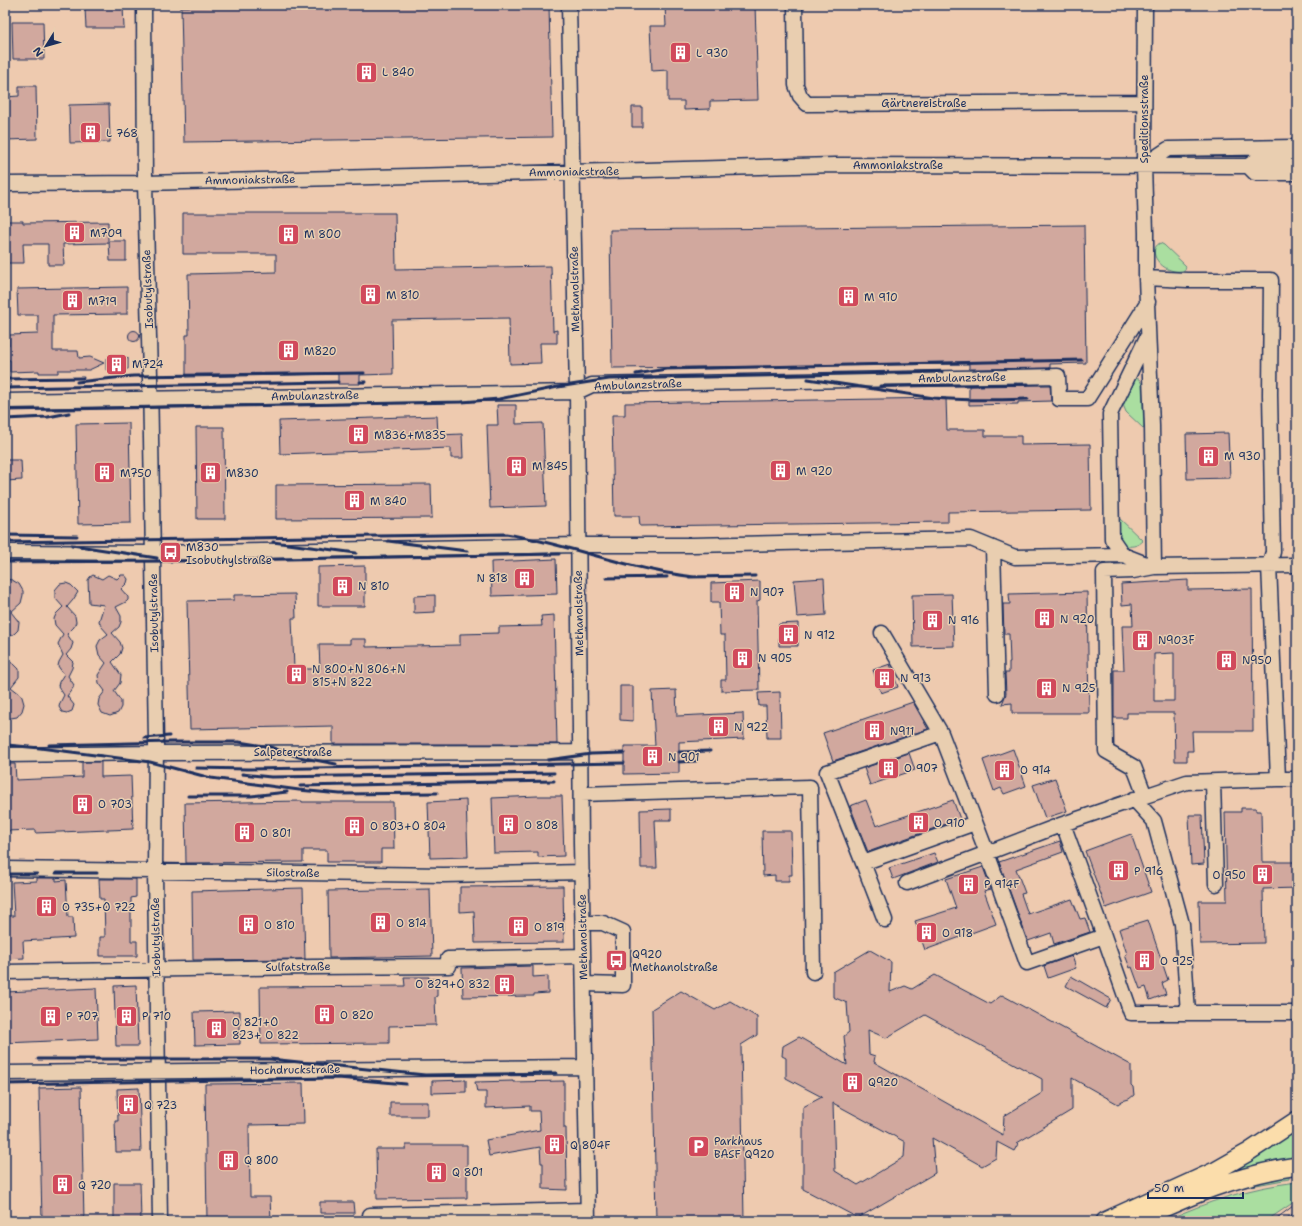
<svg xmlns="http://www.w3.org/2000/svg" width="1302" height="1226" viewBox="0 0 1302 1226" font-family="'Shantell Sans',sans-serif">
<rect width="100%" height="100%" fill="#eecaaf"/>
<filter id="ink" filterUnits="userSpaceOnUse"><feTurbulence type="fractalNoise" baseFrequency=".025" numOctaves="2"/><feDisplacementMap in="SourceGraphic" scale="8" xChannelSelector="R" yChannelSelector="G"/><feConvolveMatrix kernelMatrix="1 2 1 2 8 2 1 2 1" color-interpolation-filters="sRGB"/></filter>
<g filter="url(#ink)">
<!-- green -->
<path fill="#aadea0" stroke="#62867f" d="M1160 243 1164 245 1186 266 1185 270C1165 277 1144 252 1160 243Z
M1133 378 1139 379 1142 384 1144 429 1126 412 1122 402Z
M1118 517 1143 541C1136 548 1123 549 1119 538 1118 532 1119 524 1118 517Z
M1297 1128V1159L1224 1175 1270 1149Z
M1289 1173V1179L1240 1188 1200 1201 1156 1221H1151L1200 1199Z
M1297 1182V1200L1266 1221H1164C1209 1201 1248 1188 1297 1182Z"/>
<!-- building -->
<path fill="#d1a89e" stroke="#1b2f5e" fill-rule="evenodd" d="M308 5H549L552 137 184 142 181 7Z
M665 5H755L758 100 710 101V109L684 110V101H668V70L652 71 650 26H666Z
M123 7 124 28H86L85 8Z
M12 22H43L44 59H13Z
M19 86H36L37 139 5 140V97L19 96Z
M109 104 110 142 70 143 69 105Z
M632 107H642V127H632Z
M183 213H395L396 269 551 266 553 331 557 330V343H540L541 363 510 364 509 318 392 320 393 374 360 375V384H338V374L186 377V335H189L188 274 276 272V254H183Z
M5 221H23V223L108 222V243L63 244 64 265H48V244H23L24 263H5Z
M1084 225 1086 363 1050 364V368L969 369V364L612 368 610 230Z
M109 241H126V261H110Z
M127 287V314L53 315V351H78L79 358 90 357 104 363 89 370H58V373H39V371L10 372V360H5V345H9V335L38 334V315H18L17 289Z
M128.5 336a5.5 5.5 0 1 1 11 0a5.5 5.5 0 1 1-11 0Z
M128 358V369L106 370V359Z
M1050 385 1051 401 1018 402V404L969 405V386Z
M946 398 947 430H985V436H1021V445L1090 444 1091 510 948 512V522L640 526 639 516H614L612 415H625V403Z
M497 405H516V424L543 423 546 506 490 508 487 425H498Z
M437 416 438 435 462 434 463 458H451V448L280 454 279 421Z
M129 423 131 523 78 524 76 424Z
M196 427H224L225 519H197Z
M1228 433 1230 478 1187 479 1186 434Z
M5 460H21L22 480 5 481Z
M431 484 432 518 276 519V485Z
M556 559 557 594 492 596 491 562Z
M365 566V606H318V567Z
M93 575 102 579 108 575 117 579 121 575H125L128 579 127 583 121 589 128 597V600L126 602 116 607 121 616V622L119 627 112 633 120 642 122 648 120 654 112 662 121 675 120 683 114 691 121 701V707L118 713 110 716 102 713 98 705 99 699 105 691 99 683 98 675 106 663 99 655 97 646 100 640 108 634 101 626 99 621 104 605 89 603 88 580 90 577Z
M824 578 826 615 797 617 794 580Z
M5 579 12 580 19 584 23 591V595L21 603 11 612 19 622 18 630 14 634 5 637Z
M1188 580V590L1252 589 1253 731H1192L1193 751H1187V761H1175L1174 713H1127V718H1114V670H1124L1122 626H1133L1132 604 1122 605 1121 584ZM1174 653V701H1154V654Z
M760 581V600L757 601 759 690 721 691V680H726L725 635H720L719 602H711V583Z
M66 583 71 585 78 592 73 600 67 607 75 616 76 622 74 627 67 634 73 643 71 649 66 655 73 662 72 668 68 676 74 685 73 688 67 696 74 705 72 711 67 713 62 712 59 707 60 703 64 695 58 686 59 682 64 674 60 669 58 666 59 662 63 655 58 644 63 634 55 625 54 619 56 614 63 607 55 598V590L60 584Z
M1087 592 1089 713H1012V703L1002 704 1006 694 1005 673H1009V662H1010L1009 634H1004L1003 604H1010L1009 594Z
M295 594 296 618H292L294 669H320L319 644H350V639H366V647L460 645V634L499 633V627L542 626 541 616 554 615 557 744H333V726L190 729 187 601 234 600V595Z
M952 594 954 646 913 647 912 595Z
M435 595V612L414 613V596Z
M798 623V646H779V624Z
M5 662 13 663 19 669V677L11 687 20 694 22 697 24 704 22 711 17 717 5 719Z
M890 664 898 687 881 693 873 670Z
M620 686H633V721L620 720Z
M676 690 677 716 743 713 744 739 679 742V773L624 774V746H655L652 691Z
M780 692 781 738H767L766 706H759L758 693Z
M913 702 928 729 833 761 823 733Z
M1013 749 1026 786 1004 794 1001 788 994 791 983 760Z
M909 753 915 770 870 785 864 768Z
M82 762H101V777L131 776 133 829 35 833V830L5 831V764H15L16 780 82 777Z
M1055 778 1067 811 1045 818 1033 785Z
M537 796H562L564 856 538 857V852L494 853 492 798Z
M466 800 468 857 430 858 428 802Z
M866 800 876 826 953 800 960 819 868 852 850 806Z
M302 801V802H393L394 849H381V862H327V850H303V862L186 863 185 803Z
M1241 808H1256V811H1261L1262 862H1297V888L1263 889 1264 943 1200 944 1199 901H1227L1225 812H1241Z
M671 809V820H655L657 868H641L640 810Z
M1189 815H1202L1204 864 1191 865Z
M762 831H791L792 875H789V881H775V875L763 876Z
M1131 834 1151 892 1106 908 1085 851Z
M1060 841 1063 852 1016 869 1025 893 1021 894 1028 914 1072 899 1080 919 1085 918 1090 932 1054 944 1051 933 1028 941 999 862Z
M934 853 938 862 893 879 889 868Z
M983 867 991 889 984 891 996 924 925 950 915 921 956 908 946 879Z
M37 878H56V881L66 880 68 917H73L74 938 23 941 24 958 5 959V916H14L12 882 37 881Z
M99 879H136V897L131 898V941H137V956H100V937H105L104 899H100Z
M563 886 564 942 475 943 474 911 460 912V887Z
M303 888 305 959 193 960 192 891Z
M430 889 432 956 329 958 328 891Z
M1148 920 1168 980 1162 983 1166 994 1150 1000 1146 987 1140 989 1132 967 1130 968 1125 955 1127 954 1119 929Z
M870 950 891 962 890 992 905 986 912 989 935 975 990 1004 1002 995 1131 1065V1085L1133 1087 1134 1095 1129 1099 1122 1101 1118 1104 1072 1078V1110L1017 1143 1018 1144 1014 1151 997 1142 996 1158 982 1166 932 1138 935 1173 858 1218 803 1189V1107L822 1097 786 1078V1058L782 1056 783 1046 799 1037 847 1065 844 1036 849 1032 847 1003 833 997V972ZM925 1015 1042 1079V1093L1004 1116 1003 1135 874 1062 875 1056 869 1054 868 1030 886 1038ZM833 1103 905 1142 904 1157 858 1185 835 1171Z
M1072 956 1076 968 1048 978 1044 966Z
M533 966V977L548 976V993L534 994V996L463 997 462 968Z
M1071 976 1111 999 1106 1008 1066 986Z
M404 977H429V979H437V996L435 997 436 1025 389 1026V1043L261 1044 260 987 405 986Z
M136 985 138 1046H116L114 986Z
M96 988 98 1039 5 1043V992Z
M681 991 715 1010 730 1001 757 1017V1035L741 1045 744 1221H656L652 1009Z
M240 1011V1044L195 1045 194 1012Z
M466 1080V1092L432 1093V1081Z
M513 1081V1082L564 1081V1128H566L567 1190 543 1189V1163H541L540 1147 489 1156 486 1140 540 1130 539 1111H530V1106L486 1108V1092H477L475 1082Z
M303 1083 304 1124 249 1125 250 1197H270L271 1221H207L205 1084Z
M81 1087 84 1221H42L39 1088Z
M139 1088 141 1152H116L115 1121H118L117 1089Z
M390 1102H428V1116H390Z
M406 1145H467V1198L377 1199 376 1149H406Z
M114 1183H140L141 1221H114Z
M320 1202H353L354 1213H320Z"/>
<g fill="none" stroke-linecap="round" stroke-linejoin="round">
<defs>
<path id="minor" d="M144 5 145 183 150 376 156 742 155 872 160 1221
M569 5 577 392 581 843 588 1221
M795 5 796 85 800 96 807 104 1144 102
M1145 5 1144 165 1146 233V278L1152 426 1154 567 1297 565
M1144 165 1168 149 1294 147 1297 148
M1248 166 1255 173H1297
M5 184 145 183 835 165 1248 166 1255 161H1297
M1146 278 1187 280H1271L1270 394 1273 552 1269 565 1278 779H1297
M5 401 577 392 592 385 1058 376 1059 399H1087L1148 302
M993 548 997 694
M5 552 153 553 578 545H693L971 539 1015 557 1123 555 1154 567
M1123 555 1112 539 1110 414 1147 337
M1154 567 1133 571 1104 572 1106 751 1134 767 1145 796 1187 782 1278 779
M882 633 941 733
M5 755 156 753 581 752
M1213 782 1216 884
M581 794 810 787 813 972
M975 823 863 863 827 772 941 733 987 853 1063 824 1145 796
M863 863 885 920
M5 869 444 875 582 872
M907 883 987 853 1027 963 1104 936 1063 824
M583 923H603L623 932V985L584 984
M1104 936 1131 1013H1188L1182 924 1154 821 1134 799
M5 972 313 967 449 966 448 959 583 956
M1188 1013H1297
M5 1073 585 1067
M370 1215 587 1210"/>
<path id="major" d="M1105 1221 1217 1170 1247 1153 1297 1120
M1135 1221C1190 1196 1236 1175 1297 1166"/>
</defs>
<!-- minor casing -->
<use href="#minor" stroke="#1b2f5e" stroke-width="17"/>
<!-- major casing -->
<use href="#major" stroke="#1b2f5e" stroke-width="20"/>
<!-- minor -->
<use href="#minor" stroke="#e9ceb0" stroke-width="14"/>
<!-- major -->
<use href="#major" stroke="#fbddab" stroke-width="17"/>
<!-- tram -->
<path stroke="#1b2f5e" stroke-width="1" d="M1273 1221 1297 1203
M1283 1221 1297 1211"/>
<!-- rail -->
<path stroke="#1b2f5e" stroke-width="3" d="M636 374 666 369 1082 360
M5 379 83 378
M808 379 934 398C966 401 996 400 1028 399
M77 382 133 376 364 373
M360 382H366
M880 386 1028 384
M5 388 338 382
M5 410 462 402 499 399 558 387 609 379 942 372
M5 419 48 417 69 413
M5 535 77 536
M388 541 467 551
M5 542 506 534C557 542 606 561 657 571 669 574 682 575 694 577
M273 542 356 553
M72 545 157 558
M5 562 177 561 559 554
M689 577 755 576
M606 578 667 577
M144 738 169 736
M7 745 40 748 150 762 211 778 299 790 340 794 437 793
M49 745 171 742H239L270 747 299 757 336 764
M679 752 710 751
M548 760 591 754 624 753
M679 762 696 761
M196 768 248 769 624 763
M242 774 271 777 554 773
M300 786 554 781
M188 796H251L287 792
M56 873H97
M5 874H37
M38 1059H270L425 1075 556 1073
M5 1084 338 1078 406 1084"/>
</g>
</g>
<!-- icons -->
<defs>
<symbol id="building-square" viewBox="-11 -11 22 22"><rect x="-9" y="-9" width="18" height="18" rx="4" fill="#d1495b" stroke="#e9ceb0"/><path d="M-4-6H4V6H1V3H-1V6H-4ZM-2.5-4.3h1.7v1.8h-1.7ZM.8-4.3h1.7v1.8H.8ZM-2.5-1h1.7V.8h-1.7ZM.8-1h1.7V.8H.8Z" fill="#fff"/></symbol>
<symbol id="bus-square" viewBox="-11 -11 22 22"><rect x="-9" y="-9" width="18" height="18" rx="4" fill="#d1495b" stroke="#e9ceb0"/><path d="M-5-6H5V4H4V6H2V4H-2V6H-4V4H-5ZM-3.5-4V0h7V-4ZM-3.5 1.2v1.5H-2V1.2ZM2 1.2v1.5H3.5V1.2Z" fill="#fff"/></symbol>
<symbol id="parking-square" viewBox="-11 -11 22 22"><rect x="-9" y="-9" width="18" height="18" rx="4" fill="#d1495b" stroke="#e9ceb0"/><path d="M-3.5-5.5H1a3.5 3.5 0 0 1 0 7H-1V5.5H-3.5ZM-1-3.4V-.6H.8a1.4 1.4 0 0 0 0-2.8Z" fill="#fff"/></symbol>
</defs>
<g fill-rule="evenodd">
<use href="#building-square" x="668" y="40" width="25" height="25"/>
<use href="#building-square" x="354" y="60" width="25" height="25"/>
<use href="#building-square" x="78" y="120" width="25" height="25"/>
<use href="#building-square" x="62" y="220" width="25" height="25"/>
<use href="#building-square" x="276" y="222" width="25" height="25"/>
<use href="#building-square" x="358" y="282" width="25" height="25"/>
<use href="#building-square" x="836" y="284" width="25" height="25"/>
<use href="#building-square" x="60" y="288" width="25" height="25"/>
<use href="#building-square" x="276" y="338" width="25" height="25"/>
<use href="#building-square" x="104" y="352" width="25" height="25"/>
<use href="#building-square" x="346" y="422" width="25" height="25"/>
<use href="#building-square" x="1196" y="444" width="25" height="25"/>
<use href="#building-square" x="504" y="454" width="25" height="25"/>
<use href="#building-square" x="768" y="458" width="25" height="25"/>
<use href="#building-square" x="92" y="460" width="25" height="25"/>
<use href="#building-square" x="198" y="460" width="25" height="25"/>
<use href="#building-square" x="342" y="488" width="25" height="25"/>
<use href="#bus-square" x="158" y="540" width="25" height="25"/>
<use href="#building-square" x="512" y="566" width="25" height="25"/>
<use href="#building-square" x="330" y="574" width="25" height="25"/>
<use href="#building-square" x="722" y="580" width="25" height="25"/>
<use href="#building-square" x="1032" y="606" width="25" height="25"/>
<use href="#building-square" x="920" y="608" width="25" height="25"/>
<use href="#building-square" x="776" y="622" width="25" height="25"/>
<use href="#building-square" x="1130" y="628" width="25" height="25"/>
<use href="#building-square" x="730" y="646" width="25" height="25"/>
<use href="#building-square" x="1214" y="648" width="25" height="25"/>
<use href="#building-square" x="284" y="662" width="25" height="25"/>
<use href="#building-square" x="872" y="666" width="25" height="25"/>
<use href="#building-square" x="1034" y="676" width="25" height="25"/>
<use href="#building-square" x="706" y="714" width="25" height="25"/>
<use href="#building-square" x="862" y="718" width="25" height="25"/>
<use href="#building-square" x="640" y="744" width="25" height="25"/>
<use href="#building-square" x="876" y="756" width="25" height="25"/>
<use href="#building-square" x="992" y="758" width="25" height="25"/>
<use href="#building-square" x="70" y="792" width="25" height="25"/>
<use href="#building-square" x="906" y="810" width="25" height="25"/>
<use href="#building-square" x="496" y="812" width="25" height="25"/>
<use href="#building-square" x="342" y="814" width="25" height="25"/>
<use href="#building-square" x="232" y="820" width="25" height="25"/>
<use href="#building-square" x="1106" y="858" width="25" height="25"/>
<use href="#building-square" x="1250" y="862" width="25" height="25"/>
<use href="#building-square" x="956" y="872" width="25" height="25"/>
<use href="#building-square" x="34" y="894" width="25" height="25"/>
<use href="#building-square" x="368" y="910" width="25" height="25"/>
<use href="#building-square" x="236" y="912" width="25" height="25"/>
<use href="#building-square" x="506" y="914" width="25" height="25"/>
<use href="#building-square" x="914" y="920" width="25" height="25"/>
<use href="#bus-square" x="604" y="948" width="25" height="25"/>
<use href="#building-square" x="1132" y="948" width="25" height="25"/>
<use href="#building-square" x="492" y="972" width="25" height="25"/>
<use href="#building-square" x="312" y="1002" width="25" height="25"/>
<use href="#building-square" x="38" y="1004" width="25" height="25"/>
<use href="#building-square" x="114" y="1004" width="25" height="25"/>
<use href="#building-square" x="204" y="1016" width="25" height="25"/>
<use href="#building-square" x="840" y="1070" width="25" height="25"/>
<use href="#building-square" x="116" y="1092" width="25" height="25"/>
<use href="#building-square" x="542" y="1132" width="25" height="25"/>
<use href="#parking-square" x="686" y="1134" width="25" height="25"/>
<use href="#building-square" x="216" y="1148" width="25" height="25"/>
<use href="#building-square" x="424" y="1160" width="25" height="25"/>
<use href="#building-square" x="50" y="1172" width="25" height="25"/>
</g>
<g text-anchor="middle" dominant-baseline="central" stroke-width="3" stroke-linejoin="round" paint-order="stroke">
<!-- poi labels -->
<g font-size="11" fill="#1b2f5e" stroke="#e9ceb0" text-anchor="start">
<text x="696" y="53">L 930</text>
<text x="382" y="72">L 840</text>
<text x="106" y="133">L 768</text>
<text x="90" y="233">M709</text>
<text x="304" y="234">M 800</text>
<text x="386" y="295">M 810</text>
<text x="864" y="297">M 910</text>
<text x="88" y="301">M719</text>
<text x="304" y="351">M820</text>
<text x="132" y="364">M724</text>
<text x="374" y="435">M836+M835</text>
<text x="1224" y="456">M 930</text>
<text x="532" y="466">M 845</text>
<text x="796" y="471">M 920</text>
<text x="120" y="473">M750</text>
<text x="226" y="473">M830</text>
<text x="370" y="501">M 840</text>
<text x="186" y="547">M830<tspan x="186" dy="13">Isobuthylstraße</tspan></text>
<text x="508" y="578" text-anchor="end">N 818</text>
<text x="358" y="586">N 810</text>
<text x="750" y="592">N 907</text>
<text x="1060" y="619">N 920</text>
<text x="948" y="620">N 916</text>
<text x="804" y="635">N 912</text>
<text x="1158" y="640">N903F</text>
<text x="758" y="658">N 905</text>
<text x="1242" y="660">N950</text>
<text x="312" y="669">N 800+N 806+N<tspan x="312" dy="13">815+N 822</tspan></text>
<text x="900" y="678">N 913</text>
<text x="1062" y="688">N 925</text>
<text x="734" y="727">N 922</text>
<text x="890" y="731">N911</text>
<text x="668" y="757">N 901</text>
<text x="904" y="768">O 907</text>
<text x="1020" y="770">O 914</text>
<text x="98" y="804">O 703</text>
<text x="934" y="823">O 910</text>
<text x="524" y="825">O 808</text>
<text x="370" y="826">O 803+O 804</text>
<text x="260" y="833">O 801</text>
<text x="1134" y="871">P 916</text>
<text x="1246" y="875" text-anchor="end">O 950</text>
<text x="984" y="884">P 914F</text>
<text x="62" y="907">O 735+O 722</text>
<text x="396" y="923">O 814</text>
<text x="264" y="925">O 810</text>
<text x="534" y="927">O 819</text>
<text x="942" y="933">O 918</text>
<text x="632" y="954">Q920<tspan x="632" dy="13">Methanolstraße</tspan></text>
<text x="1160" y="961">O 925</text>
<text x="490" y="984" text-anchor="end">O 829+O 832</text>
<text x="340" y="1015">O 820</text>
<text x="66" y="1016">P 707</text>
<text x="142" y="1016">P 710</text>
<text x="232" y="1022">O 821+O<tspan x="232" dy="13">823+ O 822</tspan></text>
<text x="868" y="1082">Q920</text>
<text x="144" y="1105">Q 723</text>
<text x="714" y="1141">Parkhaus<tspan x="714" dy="13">BASF Q920</tspan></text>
<text x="570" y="1145">Q 804F</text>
<text x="244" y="1160">Q 800</text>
<text x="452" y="1172">Q 801</text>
<text x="78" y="1185">Q 720</text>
</g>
<!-- street labels -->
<g font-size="11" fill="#1b2f5e" stroke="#e9ceb0">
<text x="924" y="103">Gärtnereistraße</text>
<text transform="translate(1144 119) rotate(-90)">Speditionsstraße</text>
<text x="898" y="165">Ammoniakstraße</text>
<text transform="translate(574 172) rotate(-1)">Ammoniakstraße</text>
<text transform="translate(250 180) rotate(-1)">Ammoniakstraße</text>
<text transform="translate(148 289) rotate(-92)">Isobutylstraße</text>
<text transform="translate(575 289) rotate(-91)">Methanolstraße</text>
<text transform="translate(962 378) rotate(-1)">Ambulanzstraße</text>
<text transform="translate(638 385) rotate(-2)">Ambulanzstraße</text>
<text transform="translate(315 396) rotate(-1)">Ambulanzstraße</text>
<text transform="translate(154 613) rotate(-91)">Isobutylstraße</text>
<text transform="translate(579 613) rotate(-91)">Methanolstraße</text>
<text x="293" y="752">Salpeterstraße</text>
<text transform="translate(293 873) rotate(1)">Silostraße</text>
<text transform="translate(156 937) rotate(-91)">Isobutylstraße</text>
<text transform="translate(583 937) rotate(-91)">Methanolstraße</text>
<text transform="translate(298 967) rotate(-1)">Sulfatstraße</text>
<text transform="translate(295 1070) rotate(-1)">Hochdruckstraße</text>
</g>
</g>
<!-- margin -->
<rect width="1302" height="1226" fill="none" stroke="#e9ceb0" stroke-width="20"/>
<rect x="10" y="10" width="1282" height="1206" fill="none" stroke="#1b2f5e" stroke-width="1.5" filter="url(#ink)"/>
<!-- north arrow -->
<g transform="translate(46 46) rotate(233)" stroke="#e9ceb0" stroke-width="3" paint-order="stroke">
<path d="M0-3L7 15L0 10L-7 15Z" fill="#1b2f5e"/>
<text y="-6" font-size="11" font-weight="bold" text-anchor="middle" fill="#1b2f5e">N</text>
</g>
<!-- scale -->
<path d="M1148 1192v6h95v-6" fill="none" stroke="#1b2f5e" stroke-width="2"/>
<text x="1154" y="1192" font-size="12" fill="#1b2f5e" stroke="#e9ceb0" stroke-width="3" paint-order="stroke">50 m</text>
</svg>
